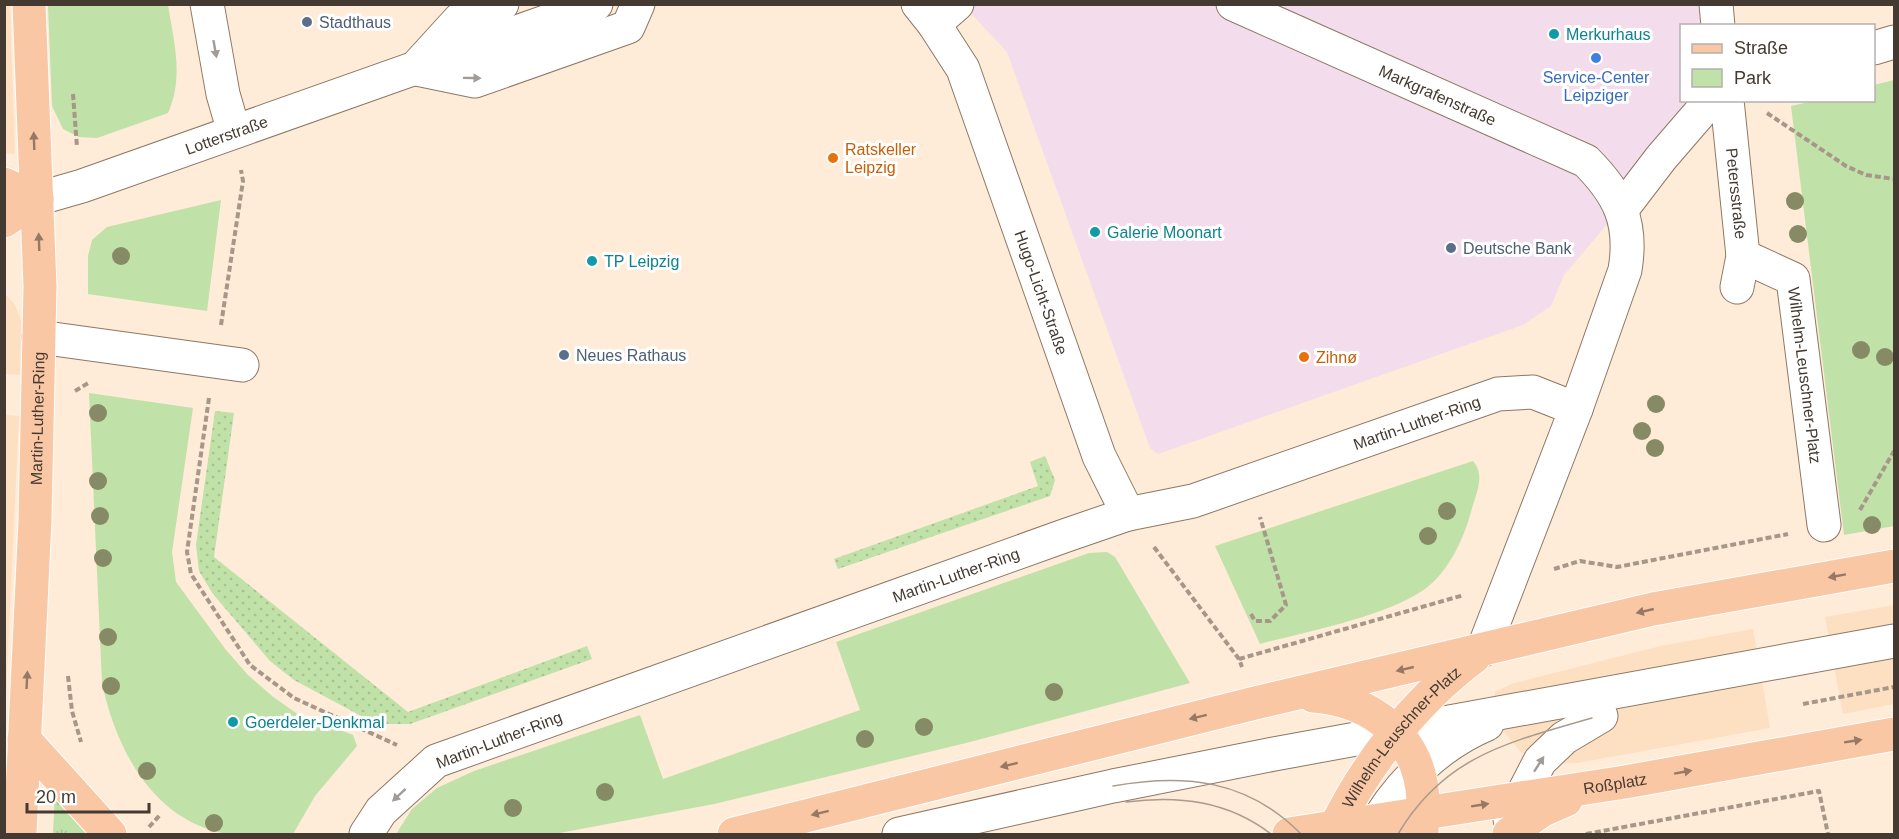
<svg xmlns="http://www.w3.org/2000/svg" width="1899" height="839" viewBox="0 0 1899 839" font-family="Helvetica,sans-serif">
<defs>
<pattern id="grass-tufts" width="24" height="20" patternUnits="userSpaceOnUse" patternTransform="scale(1.5)"><rect width="24" height="20" fill="#c0e1a7"/><path d="M3 7l-1-3M5 7V3M7 7l1-3M15 17l-1-3M17 17v-4M19 17l1-3" fill="none" stroke="#a6c290"/></pattern>
<pattern id="garden-dots" width="8" height="8" patternUnits="userSpaceOnUse" patternTransform="scale(1.5)"><rect width="8" height="8" fill="#c0e1a7"/><path d="M2 2h.1M6 6h.1" fill="none" stroke="#a6c290" stroke-width="1.8" stroke-linecap="round"/></pattern>
</defs>
<rect width="100%" height="100%" fill="#feebd8"/>
<!-- commercial -->
<path fill="#f3ddec" d="M1716 4 1718 25 1682 26V100L1712 101 1564 275 1551 306 1523 325 1158 454 1150 448 1007 52 963 5Z"/>
<!-- built -->
<path fill="#fddfc2" d="M4 5H10L15 154 5 153Z
M5 294 14 303 21 320 20 375 5 374Z
M5 415 19 416 5 715 4 415Z
M1894 605V704L1843 714 1825 617Z
M1753 629 1770 728 1577 763H1556L1540 761 1521 752 1495 721 1493 704 1495 692 1514 683 1661 646Z"/>
<!-- grass -->
<path fill="url(#grass-tufts)" d="M55 791 95 834H53Z"/>
<!-- park -->
<path fill="#c0e1a7" d="M48 5H168C174 43 184 76 168 113L97 138 79 137 63 129 52 106Z
M1894 80V526L1844 535 1791 106 1814 101 1874 100V85Z
M221 200 207 311 88 294V256L92 240 107 227Z
M89 393 193 408 172 552 176 582 226 650 248 675 272 696 296 713 353 735 357 746 315 796 293 834C272 835 248 837 228 834 154 822 116 750 102 683Z
M1473 461C1485 474 1477 492 1472 508 1465 536 1449 572 1425 589 1385 617 1308 631 1260 644L1215 546Z
M1107 552 1115 557 1190 683 970 742 714 804 554 834H396L412 809 437 788 474 771 640 715 663 779 860 710 836 642 1089 553Z"/>
<!-- garden -->
<path fill="url(#garden-dots)" d="M215 411 234 413 214 557 408 712 587 646 592 659 410 724H387L365 718 294 680 270 661 213 594 199 571 196 545Z
M1045 456 1055 480 1050 496 838 569 834 559 1038 486 1030 462Z"/>
<g fill="none" stroke-linecap="round" stroke-linejoin="round">
<defs>
<g id="minor">
<path d="M207 4 223 94 234 132"/>
<path id="s1" d="M918 4 934 24 963 69 1099 456 1128 514"/>
<path id="s2" d="M1233 4 1586 161C1619 194 1633 222 1625 270L1576 409 1483 650"/>
<path d="M1716 4 1718 26"/>
<path d="M934 24 957 4"/>
<path d="M1874 48 1894 42"/>
<path d="M418 65 460 19 502 4"/>
<path d="M417 69 475 81 628 27 638 4"/>
<path id="s3" d="M1727 100 1743 256 1737 287"/>
<path id="s4" d="M37 199 82 186 596 4"/>
<path d="M1622 209 1661 158 1711 100"/>
<path id="s5" d="M1743 256 1793 279 1824 525"/>
<path d="M39 337 242 365"/>
<path d="M1510 819 1540 761 1564 738 1601 716"/>
<path id="s6" d="M366 834 381 811 436 761 1064 536 1128 514 1193 501 1498 394 1533 392 1576 409"/>
<path d="M899 834 1113 786 1274 754 1894 641"/>
<path d="M1370 834C1396 786 1437 745 1487 724"/>
</g>
<g id="major">
<path d="M4 184 37 199"/>
<path d="M4 221 37 199"/>
<path d="M1313 696C1372 700 1421 738 1423 801 1424 811 1422 822 1422 833"/>
<path d="M24 739 110 834"/>
<path id="s7" d="M20 834 35 520 40 286 29 4"/>
<path d="M734 834 1255 703 1653 609 1894 566"/>
<path id="s8" d="M1289 834 1625 782 1894 734"/>
<path id="s9" d="M1332 834C1364 766 1414 702 1474 657"/>
<path d="M1509 834 1541 811 1566 800"/>
</g>
</defs>
<!-- minor casing -->
<use href="#minor" stroke="#8e7864" stroke-width="35"/>
<!-- major casing -->
<use href="#major" stroke="#fff" stroke-width="35"/>
<!-- path -->
<path stroke="#a69789" stroke-width="4" stroke-dasharray="6 3" stroke-linecap="butt" d="M73 94 77 147
M1767 113 1846 166 1866 175 1894 179
M221 325 243 181 241 170
M75 391 90 382
M209 398 187 552 191 574 250 665 294 698 397 745
M1860 510 1894 451
M1154 547 1239 659 1242 667
M1554 569 1580 561 1617 567 1788 534
M1251 614 1255 621H1270L1286 605 1260 517
M1239 659 1464 595
M68 676 72 711 81 742
M1803 704 1894 687
M149 827 160 815
M1586 834 1819 791 1828 834"/>
<!-- minor -->
<use href="#minor" stroke="#fff" stroke-width="33"/>
<!-- major -->
<use href="#major" stroke="#fac7a5" stroke-width="33"/>
<!-- tram -->
<path stroke="#aa9b8d" stroke-width="1.5" d="M1113 786C1185 773 1248 780 1301 834
M1126 802C1179 795 1228 801 1271 834
M1398 834C1445 755 1510 742 1592 718"/>
</g>
<!-- trees -->
<g fill="#868b65">
<circle cx="1795" cy="201" r="9"/>
<circle cx="1798" cy="234" r="9"/>
<circle cx="121" cy="256" r="9"/>
<circle cx="1861" cy="350" r="9"/>
<circle cx="1885" cy="357" r="9"/>
<circle cx="1656" cy="404" r="9"/>
<circle cx="98" cy="413" r="9"/>
<circle cx="1642" cy="431" r="9"/>
<circle cx="1655" cy="448" r="9"/>
<circle cx="98" cy="481" r="9"/>
<circle cx="1447" cy="511" r="9"/>
<circle cx="100" cy="516" r="9"/>
<circle cx="1872" cy="525" r="9"/>
<circle cx="1428" cy="536" r="9"/>
<circle cx="103" cy="558" r="9"/>
<circle cx="108" cy="637" r="9"/>
<circle cx="111" cy="686" r="9"/>
<circle cx="1054" cy="692" r="9"/>
<circle cx="924" cy="727" r="9"/>
<circle cx="865" cy="739" r="9"/>
<circle cx="147" cy="771" r="9"/>
<circle cx="605" cy="792" r="9"/>
<circle cx="513" cy="808" r="9"/>
<circle cx="214" cy="823" r="9"/>
</g>
<!-- one-way arrows -->
<defs><path id="oneway-solid" d="M-6-.8H1V-3.2L6.5 0L1 3.2V.8H-6Z" transform="scale(1.5)"/></defs>
<g fill="#a29c98">
<use href="#oneway-solid" transform="translate(215 49) rotate(80)"/>
<use href="#oneway-solid" transform="translate(472 78) rotate(1)"/>
<use href="#oneway-solid" transform="translate(1539 764) rotate(-57)"/>
<use href="#oneway-solid" transform="translate(399 795) rotate(137)"/>
</g>
<g fill="#967965">
<use href="#oneway-solid" transform="translate(34 141) rotate(-92)"/>
<use href="#oneway-solid" transform="translate(39 242) rotate(-92)"/>
<use href="#oneway-solid" transform="translate(1837 576) rotate(170)"/>
<use href="#oneway-solid" transform="translate(1645 611) rotate(167)"/>
<use href="#oneway-solid" transform="translate(1405 669) rotate(167)"/>
<use href="#oneway-solid" transform="translate(27 680) rotate(-87)"/>
<use href="#oneway-solid" transform="translate(1198 717) rotate(166)"/>
<use href="#oneway-solid" transform="translate(1853 741) rotate(-9)"/>
<use href="#oneway-solid" transform="translate(1009 765) rotate(166)"/>
<use href="#oneway-solid" transform="translate(1683 772) rotate(-10)"/>
<use href="#oneway-solid" transform="translate(1480 805) rotate(-9)"/>
<use href="#oneway-solid" transform="translate(820 813) rotate(166)"/>
</g>
<!-- markers -->
<g fill="#5c6f8a" stroke="#fff" stroke-width="2">
<circle cx="307" cy="22" r="6"/>
<circle cx="1451" cy="248" r="6"/>
<circle cx="564" cy="355" r="6"/>
</g>
<g fill="#0f9aa8" stroke="#fff" stroke-width="2">
<circle cx="1554" cy="34" r="6"/>
<circle cx="1095" cy="232" r="6"/>
<circle cx="592" cy="261" r="6"/>
<circle cx="233" cy="722" r="6"/>
</g>
<circle fill="#3f7fe0" stroke="#fff" stroke-width="2" cx="1596" cy="58" r="6"/>
<g fill="#e8710a" stroke="#fff" stroke-width="2">
<circle cx="833" cy="158" r="6"/>
<circle cx="1304" cy="357" r="6"/>
</g>
<g text-anchor="middle" dominant-baseline="central" stroke-width="6" stroke-linejoin="round" paint-order="stroke">
<!-- service labels -->
<g font-size="16" fill="#4e5e75" stroke="#fff" text-anchor="start">
<text x="319" y="22">Stadthaus</text>
<text x="1463" y="248">Deutsche Bank</text>
<text x="576" y="355">Neues Rathaus</text>
</g>
<!-- culture labels -->
<g font-size="16" fill="#0d838f" stroke="#fff" text-anchor="start">
<text x="1566" y="34">Merkurhaus</text>
<text x="1107" y="232">Galerie Moonart</text>
<text x="604" y="261">TP Leipzig</text>
<text x="245" y="722">Goerdeler-Denkmal</text>
</g>
<!-- shop labels -->
<g font-size="16" fill="#366cbe" stroke="#fff">
<text x="1596" y="77">Service-Center<tspan x="1596" dy="18">Leipziger</tspan></text>
</g>
<!-- street labels -->
<g font-size="16" fill="#443a31" stroke="#fff">
<text stroke="none"><textPath href="#s2" startOffset="224">Markgrafenstraße</textPath></text>
<text stroke="none"><textPath href="#s4" startOffset="200">Lotterstraße</textPath></text>
<text stroke="none"><textPath href="#s3" startOffset="94">Petersstraße</textPath></text>
<text stroke="none"><textPath href="#s1" startOffset="316">Hugo-Licht-Straße</textPath></text>
<text stroke="none"><textPath href="#s5" startOffset="152">Wilhelm-Leuschner-Platz</textPath></text>
<text stroke="none"><textPath href="#s7" startOffset="416">Martin-Luther-Ring</textPath></text>
<text stroke="none"><textPath href="#s6" startOffset="1140">Martin-Luther-Ring</textPath></text>
<text stroke="none"><textPath href="#s6" startOffset="654">Martin-Luther-Ring</textPath></text>
<text stroke="none"><textPath href="#s9" startOffset="120">Wilhelm-Leuschner-Platz</textPath></text>
<text transform="translate(499 740) rotate(-21)">Martin-Luther-Ring</text>
<text stroke="none"><textPath href="#s8" startOffset="330">Roßplatz</textPath></text>
</g>
<!-- food labels -->
<g font-size="16" fill="#c56008" stroke="#fff" text-anchor="start">
<text x="845" y="149">Ratskeller<tspan x="845" dy="18">Leipzig</tspan></text>
<text x="1316" y="357">Zihnø</text>
</g>
</g>
<!-- border -->
<rect width="1899" height="839" fill="none" stroke="#443a31" stroke-width="12"/>
<!-- legend -->
<rect x="1680" y="24" width="195" height="78" fill="#ffffff" stroke="#b4b0ad" stroke-width="1.5"/>
<rect x="1692" y="44" width="30" height="9" fill="#fac7a5" stroke="#b4b0ad" stroke-width="1.5"/>
<text x="1734" y="54" font-size="18" fill="#443a31">Straße</text>
<rect x="1692" y="69" width="30" height="18" fill="#c0e1a7" stroke="#b4b0ad" stroke-width="1.5"/>
<text x="1734" y="84" font-size="18" fill="#443a31">Park</text>
<!-- scale -->
<path d="M27 803v9h122v-9" fill="none" stroke="#443a31" stroke-width="3"/>
<text x="36" y="803" font-size="18" fill="#443a31" stroke="#ffffff" stroke-width="4.5" paint-order="stroke">20 m</text>
</svg>
